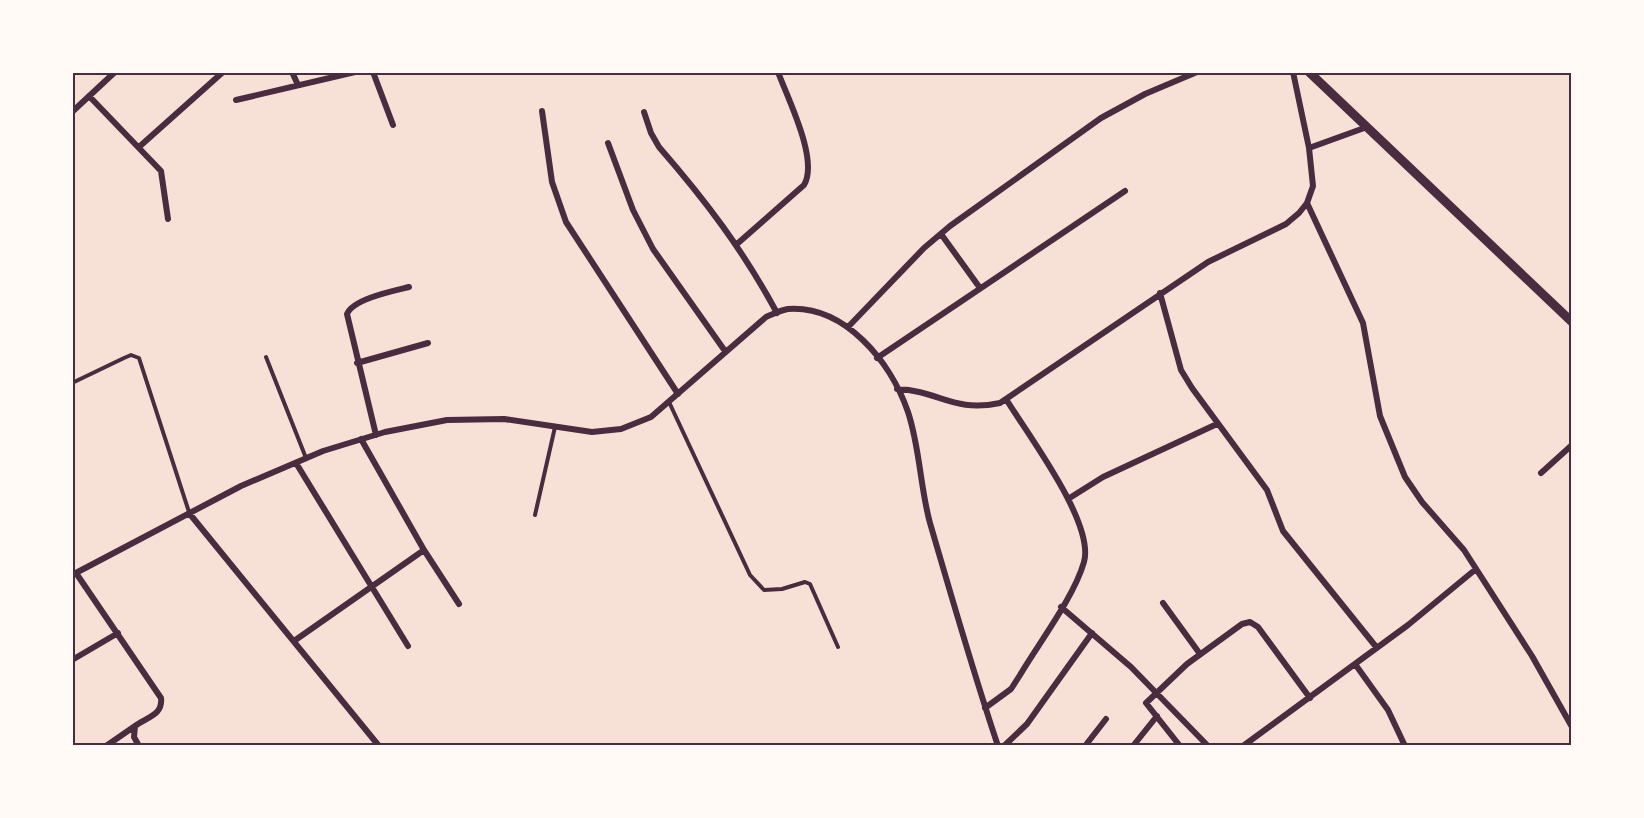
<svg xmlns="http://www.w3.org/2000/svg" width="1644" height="818" viewBox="0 0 1644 818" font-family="'DejaVu Sans',sans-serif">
<rect width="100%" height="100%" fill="#f7e1d7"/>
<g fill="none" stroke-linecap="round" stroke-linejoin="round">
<!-- service -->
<path stroke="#4a2c40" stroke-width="4" d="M266 357 306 458
M72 383 124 358 131 355 139 358 189 512
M669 402 750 575 764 590 782 589 805 582 810 584 838 647
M535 515 555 427"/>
<!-- minor -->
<path stroke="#4a2c40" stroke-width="6" d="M292 72 298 85
M373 72 393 125
M89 96 161 171 168 219
M236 100 355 72
M542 111 552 182 566 222 678 394
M72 112 115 72
M644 112 651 133 659 147C706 201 743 250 777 313
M608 143 633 210 653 249 725 351
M139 147 223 72
M1309 148 1367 127
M1307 203 1363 323 1380 416 1405 477 1422 502 1464 550 1532 656 1572 727
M941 234 980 288
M737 244 804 185C819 160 788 99 778 72
M1160 293 1181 370 1192 388 1267 490 1283 531 1377 648
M849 326 924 248 950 226 1101 118 1145 94 1197 72
M877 358 1125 191
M357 363 428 343
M897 389C940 391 953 413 1000 403L1208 262 1286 224 1299 213 1307 203 1313 186 1309 148 1293 72
M376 435 347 314C353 299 393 291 409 287
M296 463 408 646
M1541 473 1572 445
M1068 499 1103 477 1217 424
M189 513 379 746
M424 550 459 604
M76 573 161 698C163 715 147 717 135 726L134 737 139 746
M72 575 241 486 323 451 385 432 447 420 504 419 592 432 621 429 651 417 766 317C773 314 781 310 788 309 845 305 891 362 908 412 920 448 920 487 930 523 952 598 973 672 998 746
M1163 603 1200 654
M1061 607 1131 667 1208 746
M294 641 424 550 361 439
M72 660 118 633
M1355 664 1388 710 1405 746
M985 708 1011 689 1020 675C1039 643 1074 597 1084 562 1095 523 1028 435 1006 399
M106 746 135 726
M1004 746 1027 724 1092 633
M1085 746 1106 719
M1133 746 1157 716
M1180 746 1146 703 1187 664 1242 624 1250 622 1258 627 1310 698
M1243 746 1408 625 1476 569"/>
<!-- tertiary -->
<path stroke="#4a2c40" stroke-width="9" d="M1309 72 1572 322"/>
</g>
<!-- border -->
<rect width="1644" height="818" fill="none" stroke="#fffaf5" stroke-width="147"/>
<rect x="74" y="74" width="1496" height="670" fill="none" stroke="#4a2c40" stroke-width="2"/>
</svg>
